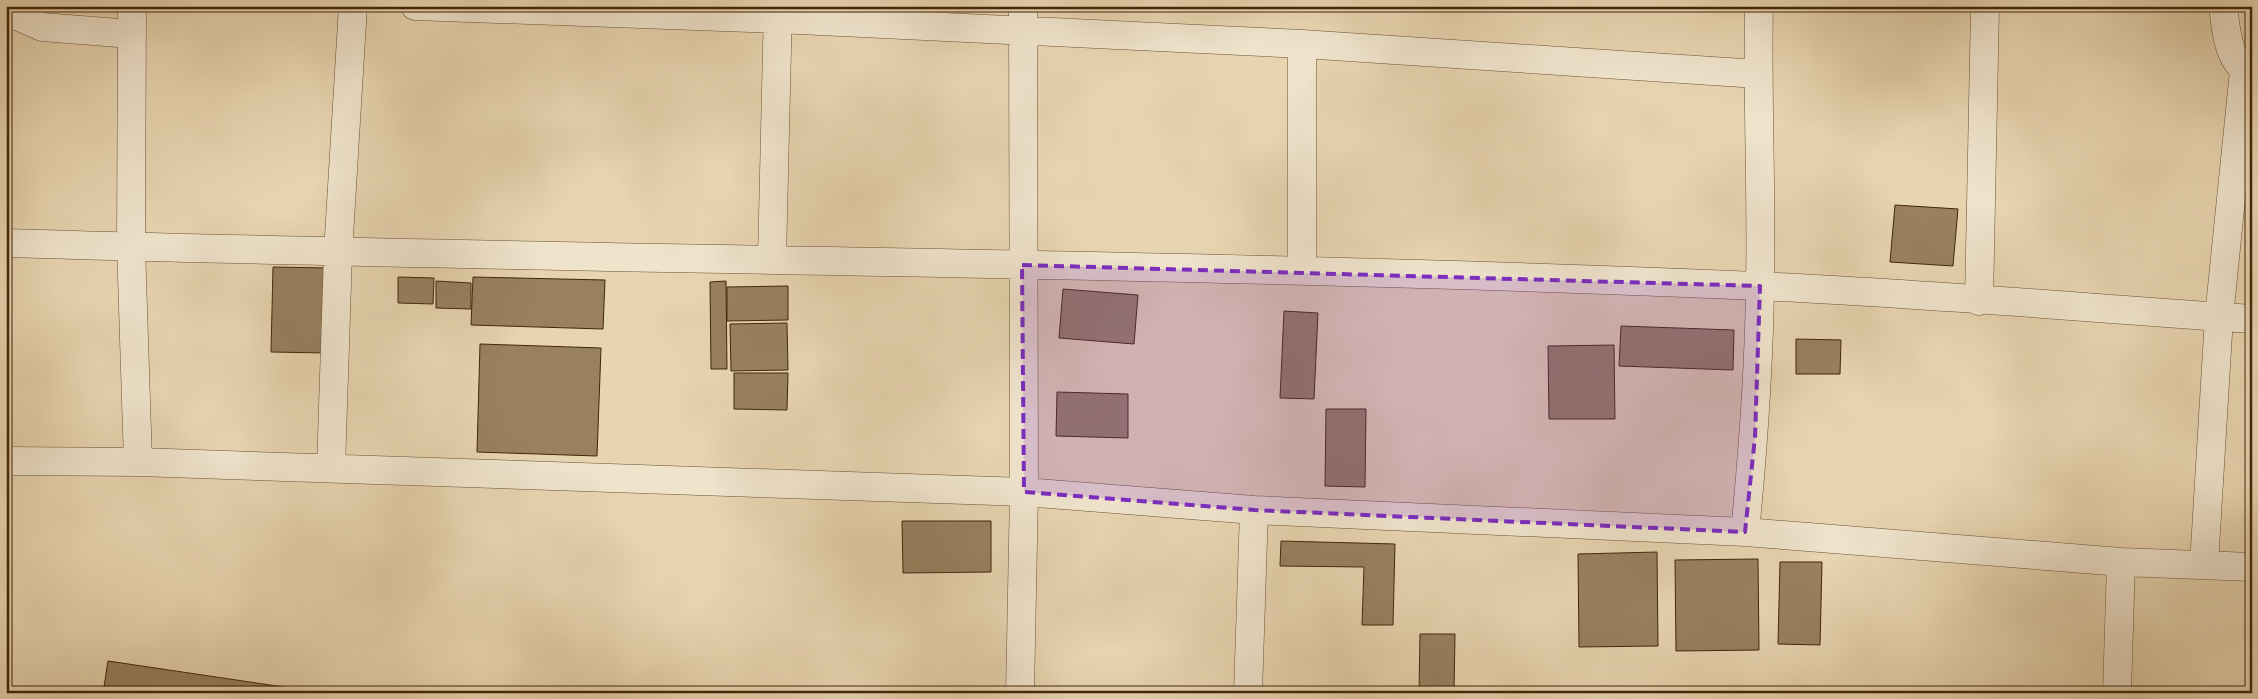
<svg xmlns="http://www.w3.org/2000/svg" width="2258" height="699" viewBox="0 0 2258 699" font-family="'IM FELL French Canon',serif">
<rect width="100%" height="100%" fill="#e7d4b0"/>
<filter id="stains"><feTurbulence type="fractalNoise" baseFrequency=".004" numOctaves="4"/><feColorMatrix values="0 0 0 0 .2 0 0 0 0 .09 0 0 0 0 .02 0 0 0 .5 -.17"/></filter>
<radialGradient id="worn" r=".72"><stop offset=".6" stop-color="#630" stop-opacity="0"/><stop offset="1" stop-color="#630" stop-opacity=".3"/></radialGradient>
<!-- building -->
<path fill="#988060" stroke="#43250a" d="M1895 205 1958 209 1953 266 1890 262Z
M273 267 329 268 327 353 271 352Z
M398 277 434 278 433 304 398 303Z
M473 277 605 280 603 329 471 325Z
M436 281 471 283V309L436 308Z
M726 281 727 369H711L710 282Z
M788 286V320L727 321V287Z
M1063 289 1138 295 1134 344 1059 338Z
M1284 311 1318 313 1314 399 1280 398Z
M787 323 788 370 731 371 730 324Z
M1621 326 1734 330 1733 370 1619 366Z
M1796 339 1841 340 1840 374H1796Z
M480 344 601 348 597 456 477 452Z
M1614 345 1615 419H1549L1548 346Z
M734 373H788L787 410 734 409Z
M1057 392 1128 394V438L1056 436Z
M1326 409H1366L1365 487 1325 486Z
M902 521H991V572L903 573Z
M1281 541 1395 544 1393 625H1362L1364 567 1280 566Z
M1657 552 1658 646 1579 647 1578 554Z
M1758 559 1759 650 1676 651 1675 560Z
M1780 562H1822L1820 645 1778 644Z
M1420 634H1455L1454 693H1419Z
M108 661 324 693H103Z"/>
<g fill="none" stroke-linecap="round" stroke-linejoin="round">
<defs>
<path id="minor" d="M132 6 131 246 138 462
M415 6 778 19 1302 44 1758 74
M2223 6C2226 29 2227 63 2252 74
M6 11 42 27 132 34
M6 243C589 261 1173 261 1756 286 1921 293 2087 308 2252 319
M772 259 778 6
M1302 271V44
M1979 301 1985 6
M6 461 138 462 1024 492 1254 510 1745 532C1753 450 1759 369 1760 287 1762 193 1757 100 1759 6
M331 468 338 253 353 6
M1745 532 2121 562 2252 567
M2204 565 2219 317 2244 71
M1020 693 1024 492 1023 6
M1248 693 1254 510
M2117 693 2121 562"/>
</defs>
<!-- minor casing -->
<use href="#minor" stroke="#6c5134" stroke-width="29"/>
<!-- minor -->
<use href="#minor" stroke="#efe3cc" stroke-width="28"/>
</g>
<!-- marked area -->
<path fill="#7b2cbf" fill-opacity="0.2" stroke="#7b2cbf" stroke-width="4" stroke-dasharray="10 6" stroke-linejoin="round" d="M1022 265 1760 286 1755 437 1745 532 1254 510 1024 492Z"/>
<!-- margin -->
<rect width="2258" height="699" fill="none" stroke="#e7d4b0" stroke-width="25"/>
<rect x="8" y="8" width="2243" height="684" fill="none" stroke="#43250a" stroke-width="2.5"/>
<rect x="12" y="12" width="2233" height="674" fill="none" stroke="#43250a"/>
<rect width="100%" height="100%" filter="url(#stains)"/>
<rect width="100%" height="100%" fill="url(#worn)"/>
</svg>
